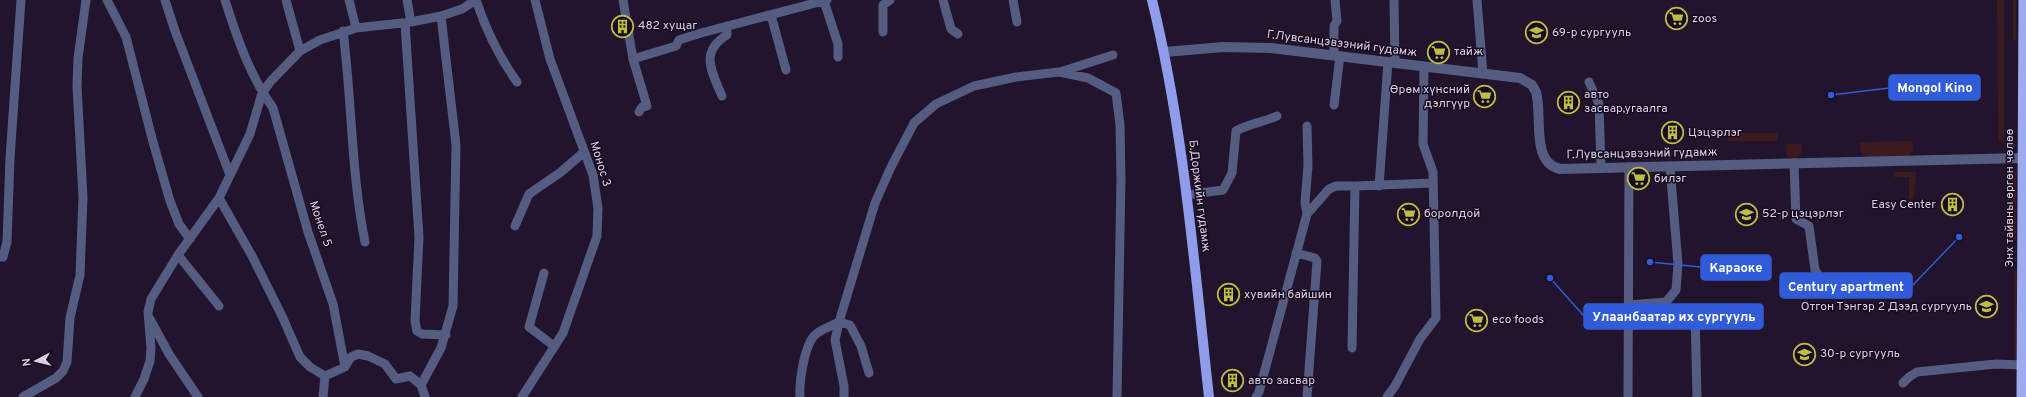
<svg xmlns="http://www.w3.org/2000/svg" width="2026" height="397" viewBox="0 0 2026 397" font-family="Overpass,sans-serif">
<rect width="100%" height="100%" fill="#21142c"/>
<!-- green -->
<path fill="#3b1b1f" d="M1997 0H2004V142L1998 141Z
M2013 0H2016V40H2013Z
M1728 133H1777V141H1728Z
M1912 141 1913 150 1909 156 1867 157C1860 154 1860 149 1860 142Z
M1786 144H1802C1803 154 1798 164 1787 157Z
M2012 166 2016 172V240L2012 244Z
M1894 172H1916L1914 199H1909V177H1894Z
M2014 271H2018L2017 360 2014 363Z"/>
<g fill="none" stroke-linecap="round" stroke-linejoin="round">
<!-- minor -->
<path stroke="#545c81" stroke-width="9" d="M107 0 126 37 153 142 170 201 179 224 190 239
M165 0 175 31 230 175
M225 0C237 38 250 76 273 108L308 232 333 304 345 367
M286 0 300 51
M349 0 356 28
M407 0 411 22
M476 0C486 30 499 57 517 82
M623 0 633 59 647 106 642 107 639 112
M943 0 951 29 958 34
M1013 0 1017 22
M1394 0 1395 63
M1477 0 1483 74
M824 1 838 44V57
M771 15 786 70
M405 23 419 237 415 321 417 331 422 334 446 335
M343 31C352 101 351 172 365 242
M883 32V5L890 0
M1334 55V26L1337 21 1335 0
M633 59 676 46 679 40 701 33 827 0
M1060 72 1113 55
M1589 82 1599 104 1601 168
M722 96C712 72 699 52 727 35V26
M1334 105 1340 56
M1794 163 1796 219 1809 226 1815 270 1831 294
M1379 186 1388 62
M1186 195 1223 190 1232 173 1236 131C1248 124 1264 122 1277 116
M219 198 252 256 282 316 300 357 310 367 325 376
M1307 214 1305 202 1308 166 1307 126
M515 226 529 194 561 172 584 152
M1296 253 1315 258 1317 261 1307 397
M178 255 219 306
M0 257H3L7 242 10 158 21 0
M544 273 529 327 554 346
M1629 305 1666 302 1676 290 1678 264 1670 167
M1695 313 1697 397
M150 319 169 354 198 397
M839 322 835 340 844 386V397
M1352 348 1355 186 1433 183
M869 373 861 346 850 325 839 322 875 203 891 167 914 123 936 104 974 86 1016 77 1059 72 1088 78 1116 93 1120 125 1121 179 1117 397
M1903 383 1909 377 1917 372 1996 364 2023 365
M421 385 425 397
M23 397 56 378 63 371 67 362 70 318 80 275 83 197 77 86 78 58 86 0
M135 397 144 379 150 361 151 348 148 312 151 299 178 255 219 198 250 134 262 93 271 81 300 51 320 40 356 28 411 22 441 16 462 9 476 0
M323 397 325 376 345 367 351 357 358 354 368 356 385 364 396 379 410 376 421 385 441 348 453 306 456 145 441 16
M522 397 563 333 597 236 598 208 593 175 550 59 535 0
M800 397C799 383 804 347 814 336 819 330 832 326 839 322
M1256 397 1259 392 1307 214 1329 189 1336 186H1355
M1387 397 1395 386 1420 339 1436 318 1433 172 1423 144 1424 67
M1628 397 1629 167"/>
<!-- tertiary -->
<path stroke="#545c81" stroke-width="10" d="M1165 52 1223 47 1271 48 1520 78 1532 85 1536 92C1543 114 1530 163 1560 169L2023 158"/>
<!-- primary -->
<path stroke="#8e9cea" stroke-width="10" d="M1152 0C1184 130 1194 264 1209 397"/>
<!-- trunk -->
<path stroke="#9eabee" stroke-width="11" d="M2022 397 2024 0"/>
</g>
<!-- icons -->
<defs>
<symbol id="supermarket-ring" viewBox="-11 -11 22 22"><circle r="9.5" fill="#180b22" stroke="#bcbf43" stroke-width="1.5"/><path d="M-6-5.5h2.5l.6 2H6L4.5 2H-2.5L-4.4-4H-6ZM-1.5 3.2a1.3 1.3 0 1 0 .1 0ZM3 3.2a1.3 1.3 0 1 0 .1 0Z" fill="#bcbf43"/></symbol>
<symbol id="building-ring" viewBox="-11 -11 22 22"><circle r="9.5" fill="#180b22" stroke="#bcbf43" stroke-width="1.5"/><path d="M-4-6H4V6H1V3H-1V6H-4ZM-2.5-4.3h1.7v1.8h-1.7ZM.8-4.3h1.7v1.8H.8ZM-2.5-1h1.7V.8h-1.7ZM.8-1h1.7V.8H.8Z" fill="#bcbf43"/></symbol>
<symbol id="school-ring" viewBox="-11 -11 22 22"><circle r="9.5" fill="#180b22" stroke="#bcbf43" stroke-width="1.5"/><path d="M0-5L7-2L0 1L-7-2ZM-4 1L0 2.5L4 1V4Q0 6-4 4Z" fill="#bcbf43"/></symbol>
<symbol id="university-ring" viewBox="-11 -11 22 22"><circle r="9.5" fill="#180b22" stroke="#bcbf43" stroke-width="1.5"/><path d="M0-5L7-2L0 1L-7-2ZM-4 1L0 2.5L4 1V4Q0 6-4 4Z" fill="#bcbf43"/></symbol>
</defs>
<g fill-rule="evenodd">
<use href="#supermarket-ring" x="1664" y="6" width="25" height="25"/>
<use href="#building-ring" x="610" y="14" width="25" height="25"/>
<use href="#school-ring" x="1524" y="20" width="25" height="25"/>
<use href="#supermarket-ring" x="1426" y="40" width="25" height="25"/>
<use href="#supermarket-ring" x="1472" y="84" width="25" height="25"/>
<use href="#building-ring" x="1556" y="90" width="25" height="25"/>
<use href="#building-ring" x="1660" y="120" width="25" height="25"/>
<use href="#supermarket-ring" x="1626" y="166" width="25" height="25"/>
<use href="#building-ring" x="1940" y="192" width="25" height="25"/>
<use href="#supermarket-ring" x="1396" y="202" width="25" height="25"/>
<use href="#school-ring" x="1734" y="202" width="25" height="25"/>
<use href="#building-ring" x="1216" y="282" width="25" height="25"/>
<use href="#university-ring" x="1974" y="294" width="25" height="25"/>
<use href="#supermarket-ring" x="1464" y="308" width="25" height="25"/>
<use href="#school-ring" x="1792" y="342" width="25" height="25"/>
<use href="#building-ring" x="1220" y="368" width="25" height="25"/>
</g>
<g text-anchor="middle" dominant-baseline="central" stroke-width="3" stroke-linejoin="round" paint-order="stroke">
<!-- poi labels -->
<g font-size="12" fill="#d9d1e1" stroke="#180b22" text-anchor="start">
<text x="1692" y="19">zoos</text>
<text x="638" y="26">482 хущаг</text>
<text x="1552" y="33">69-р сургууль</text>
<text x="1454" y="52">тайж</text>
<text x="1470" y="90" text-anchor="end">Өрөм хүнсний<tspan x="1470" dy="14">дэлгүүр</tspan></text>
<text x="1584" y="95">авто<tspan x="1584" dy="14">засвар,угаалга</tspan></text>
<text x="1688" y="133">Цэцэрлэг</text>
<text x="1654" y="179">билэг</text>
<text x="1936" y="205" text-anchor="end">Easy Center</text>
<text x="1424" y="214">боролдой</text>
<text x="1762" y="214">52-р цэцэрлэг</text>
<text x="1244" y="295">хувийн байшин</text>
<text x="1972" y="307" text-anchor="end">Отгон Тэнгэр 2 Дээд сургууль</text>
<text x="1492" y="320">eco foods</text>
<text x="1820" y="354">30-р сургууль</text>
<text x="1248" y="381">авто засвар</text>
</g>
<!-- street labels -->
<g font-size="12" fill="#d9d1e1" stroke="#180b22">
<text transform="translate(1342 44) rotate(7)">Г.Лувсанцэвээний гудамж</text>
<text transform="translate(1642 154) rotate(-1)">Г.Лувсанцэвээний гудамж</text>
<text transform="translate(600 164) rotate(73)">Монос 3</text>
<text transform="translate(1199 196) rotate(83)">Б.Доржийн гудамж</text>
<text transform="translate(2010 198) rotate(-90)">Энх тайвны өргөн чөлөө</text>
<text transform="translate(320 224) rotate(71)">Монел 5</text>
</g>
</g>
<!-- callouts -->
<path fill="none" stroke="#305bd9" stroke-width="1.5" d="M1831 95L1889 88M1650 262L1701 267M1959 237L1912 286M1550 278L1584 316"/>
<g fill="#305bd9" stroke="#180b22" stroke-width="1.5">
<circle cx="1831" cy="95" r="4"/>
<circle cx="1650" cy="262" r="4"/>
<circle cx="1959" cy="237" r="4"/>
<circle cx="1550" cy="278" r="4"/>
</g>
<g fill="#305bd9" stroke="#305bd9" stroke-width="1.5">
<rect x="1889" y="75" width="91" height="25" rx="4"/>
<rect x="1701" y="255" width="70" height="25" rx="4"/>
<rect x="1780" y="273" width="132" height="25" rx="4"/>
<rect x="1584" y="304" width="179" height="25" rx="4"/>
</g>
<g font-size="13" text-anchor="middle" font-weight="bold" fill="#fff">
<text x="1935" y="92">Mongol Kino</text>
<text x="1736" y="272">Караоке</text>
<text x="1846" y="291">Century apartment</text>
<text x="1674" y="321">Улаанбаатар их сургууль</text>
</g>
<!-- north arrow -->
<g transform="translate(36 361) rotate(263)" stroke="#180b22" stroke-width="3" paint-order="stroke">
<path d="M0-3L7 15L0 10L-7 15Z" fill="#d9d1e1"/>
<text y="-6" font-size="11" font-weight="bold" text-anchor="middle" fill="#d9d1e1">N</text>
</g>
</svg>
